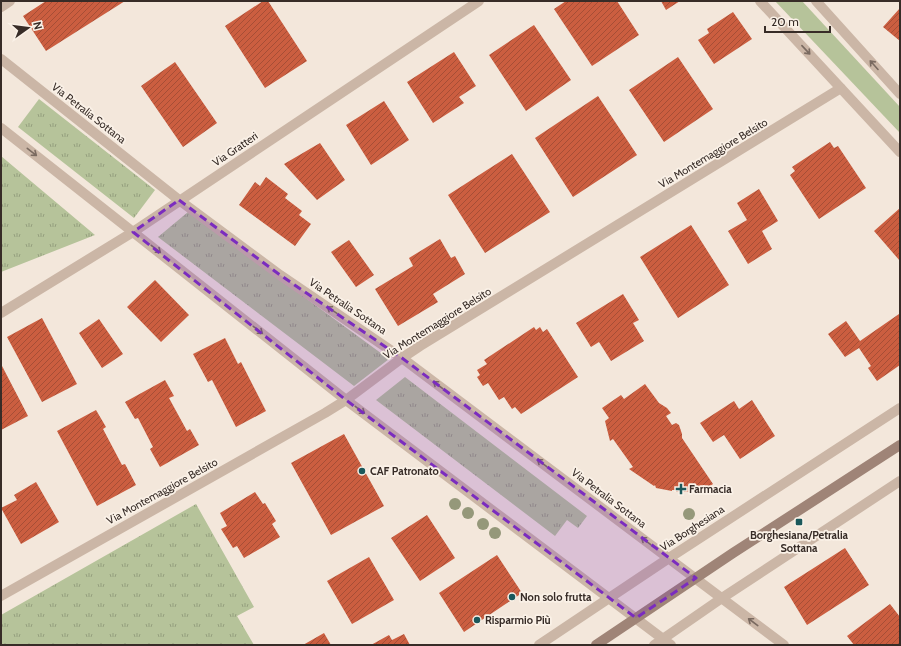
<svg xmlns="http://www.w3.org/2000/svg" width="901" height="646" viewBox="0 0 901 646" font-family="Cabin,sans-serif">
<defs>
<pattern id="grass-tufts" width="24" height="20" patternUnits="userSpaceOnUse"><rect width="24" height="20" fill="#b6c39a"/><path d="M3 7l-1-3M5 7V3M7 7l1-3M15 17l-1-3M17 17v-4M19 17l1-3" fill="none" stroke="#959f7e"/></pattern>
<pattern id="building-hatch" width="6" height="6" patternUnits="userSpaceOnUse"><rect width="6" height="6" fill="#cb5e40"/><path d="M-1 1l2-2M0 6l6-6M5 7l2-2" fill="none" stroke="#a64e36"/></pattern>
</defs>
<rect width="100%" height="100%" fill="#f3e7db"/>
<!-- grass -->
<path fill="url(#grass-tufts)" d="M39 99 155 190 134 218 18 127Z
M1 156 95 235 1 272Z
M188 212 389 359 354 386 158 237Z
M405 377 587 516 578 528 567 520 555 536 376 400Z
M196 504 254 607 237 616 254 645H1V615Z"/>
<!-- park -->
<path fill="#b6c39a" d="M775 1H802L900 107V133Z"/>
<!-- building -->
<path fill="url(#building-hatch)" d="M46 1H125L46 51 23 16Z
M263 1H268L307 61 265 88 225 26Z
M566 1H617L639 35 592 66 554 9Z
M661 1H680L666 10Z
M900 8V41L883 27Z
M733 12 752 39 714 64 698 40 709 33 707 29Z
M534 25 571 80 526 111 489 55Z
M454 52 476 86 459 97 464 103 433 123 407 82Z
M678 57 713 109 664 142 629 90Z
M175 62 217 123 183 147 141 86Z
M598 96 637 155 573 197 535 138Z
M384 101 409 140 371 165 346 125Z
M830 142 834 148 838 146 866 188 819 219 790 175 795 171 792 167Z
M320 143 345 180 317 200 284 164Z
M512 154 550 212 485 253 448 195Z
M266 177 288 194 285 198 302 211 299 215 311 224 295 246 239 205 255 182 260 186Z
M759 189 778 221 762 231 772 249 748 264 728 231 747 220 737 203Z
M900 208V261L874 231Z
M691 225 729 285 678 318 640 257Z
M440 239 451 258 455 256 465 274 433 294 438 302 398 326 375 289 413 266 409 258Z
M349 240 374 275 356 287 331 252Z
M155 280 189 315 161 342 127 307Z
M623 294 639 320 633 323 644 341 611 361 599 342 591 347 576 323Z
M899 314 900 316V365L877 381 868 368 871 366 859 348 845 357 828 334 846 321 860 341Z
M42 318 77 384 42 402 7 337Z
M99 319 123 354 102 368 79 333Z
M534 327 536 330 540 327 543 332 547 329 578 377 521 414 515 407 512 409 504 397 499 400 488 383 483 386 477 377 480 375 477 370 487 364 484 360Z
M225 338 238 364 241 362 266 411 236 427 212 380 208 382 193 354Z
M1 364 28 416 1 430Z
M165 380 174 396 169 398 187 431 190 429 199 445 160 467 150 449 153 447 138 418 135 419 125 402Z
M645 384 659 403 667 408 671 413 666 416 672 425 676 423 679 425 682 434V438L713 484 700 493 698 490H695V492H676V490H672V491L656 488 655 485 654 486 629 469 633 467 613 439 610 441 605 421 609 418 602 408 621 395 624 399Z
M752 400 775 436 740 459 724 435 713 442 700 423 734 401 739 409Z
M96 410 106 427 103 429 122 465 125 464 136 485 97 506 57 431Z
M344 434 384 506 331 535 291 463Z
M36 482 59 522 21 544 1 508 17 500 14 495Z
M255 492 263 504 265 503 276 521 272 524 280 537 244 558 237 546 233 548 221 529 227 526 220 513Z
M427 515 455 558 420 581 391 538Z
M845 548 869 585 807 625 784 587Z
M497 555 522 593 464 632 439 593Z
M369 557 394 600 352 624 327 581Z
M890 604 900 617V645H854L847 636Z
M324 633 331 645H303Z
M404 634 410 645H371L389 635 392 640Z"/>
<g fill="none" stroke-linecap="round" stroke-linejoin="round">
<!-- street -->
<path stroke="#cbb6a6" stroke-width="10" d="M760 1 900 152
M816 1 900 94
M1 7 10 1
M1 59 179 200 280 275 402 358 784 645
M1 128 346 400 671 645
M1 313 133 232 479 1
M1 596 325 413 346 400 402 358 420 346 841 88
M539 645 669 558 900 408
M654 645 722 598 900 481"/>
<!-- secondary -->
<path stroke="#9f8477" stroke-width="10" d="M596 645 733 553 900 445"/>
</g>
<!-- trees -->
<g fill="#95987a">
<circle cx="455" cy="504" r="6"/>
<circle cx="468" cy="513" r="6"/>
<circle cx="689" cy="514" r="6"/>
<circle cx="483" cy="524" r="6"/>
<circle cx="495" cy="533" r="6"/>
</g>
<!-- one-way arrows -->
<defs><path id="oneway-shaft" d="M-6 0H5M1.5-3L5.5 0L1.5 3" fill="none" stroke-width="1.6" stroke-linecap="round" stroke-linejoin="round"/></defs>
<g stroke="#7a6a60">
<use href="#oneway-shaft" transform="translate(806 50) rotate(47)"/>
<use href="#oneway-shaft" transform="translate(874 65) rotate(-132)"/>
<use href="#oneway-shaft" transform="translate(32 152) rotate(38)"/>
<use href="#oneway-shaft" transform="translate(156 249) rotate(38)"/>
<use href="#oneway-shaft" transform="translate(332 310) rotate(-146)"/>
<use href="#oneway-shaft" transform="translate(258 330) rotate(38)"/>
<use href="#oneway-shaft" transform="translate(438 385) rotate(-143)"/>
<use href="#oneway-shaft" transform="translate(360 410) rotate(37)"/>
<use href="#oneway-shaft" transform="translate(542 463) rotate(-143)"/>
<use href="#oneway-shaft" transform="translate(646 541) rotate(-143)"/>
<use href="#oneway-shaft" transform="translate(753 622) rotate(-143)"/>
</g>
<!-- marked area -->
<path fill="#7b2cbf" fill-opacity="0.2" stroke="#7b2cbf" stroke-width="3" stroke-dasharray="8 5" stroke-linejoin="round" d="M179 200 280 275 402 358 696 578 636 618 346 400 133 232Z"/>
<!-- markers -->
<g fill="#1b585b" stroke="#faf1e7" stroke-width="1.5">
<circle cx="362" cy="471" r="4"/>
<path d="M679 483h4v4h4v4h-4v4h-4v-4h-4v-4h4z"/>
<rect x="795" y="518" width="8" height="8" rx="2"/>
<circle cx="512" cy="597" r="4"/>
<circle cx="477" cy="620" r="4"/>
</g>
<g text-anchor="middle" dominant-baseline="central" stroke-width="3.5" stroke-linejoin="round" paint-order="stroke">
<!-- street labels -->
<g font-size="11" fill="#372c27" stroke="#faf1e7">
<text transform="translate(89 113) rotate(38)">Via Petralia Sottana</text>
<text transform="translate(235 149) rotate(-34)">Via Gratteri</text>
<text transform="translate(713 153) rotate(-31)">Via Montemaggiore Belsito</text>
<text transform="translate(348 306) rotate(34)">Via Petralia Sottana</text>
<text transform="translate(437 323) rotate(-32)">Via Montemaggiore Belsito</text>
<text transform="translate(162 491) rotate(-29)">Via Montemaggiore Belsito</text>
<text transform="translate(609 498) rotate(37)">Via Petralia Sottana</text>
<text transform="translate(692 528) rotate(-33)">Via Borghesiana</text>
</g>
<!-- poi labels -->
<g font-size="11" font-weight="bold" fill="#372c27" stroke="#faf1e7" text-anchor="start">
<text x="370" y="471">CAF Patronato</text>
<text x="689" y="489">Farmacia</text>
<text x="799" y="535" text-anchor="middle">Borghesiana/Petralia<tspan x="799" dy="13">Sottana</tspan></text>
<text x="520" y="597">Non solo frutta</text>
<text x="485" y="620">Risparmio Più</text>
</g>
</g>
<!-- border -->
<rect width="901" height="646" fill="none" stroke="#372c27" stroke-width="4"/>
<!-- north arrow -->
<g transform="translate(28 28) rotate(76)" stroke="#faf1e7" stroke-width="3" paint-order="stroke">
<path d="M0-3L7 15L0 10L-7 15Z" fill="#372c27"/>
<text y="-6" font-size="11" font-weight="bold" text-anchor="middle" fill="#372c27">N</text>
</g>
<!-- scale -->
<path d="M765 26v6h65v-6" fill="none" stroke="#372c27" stroke-width="2"/>
<text x="771" y="26" font-size="12" fill="#372c27" stroke="#faf1e7" stroke-width="3" paint-order="stroke">20 m</text>
</svg>
